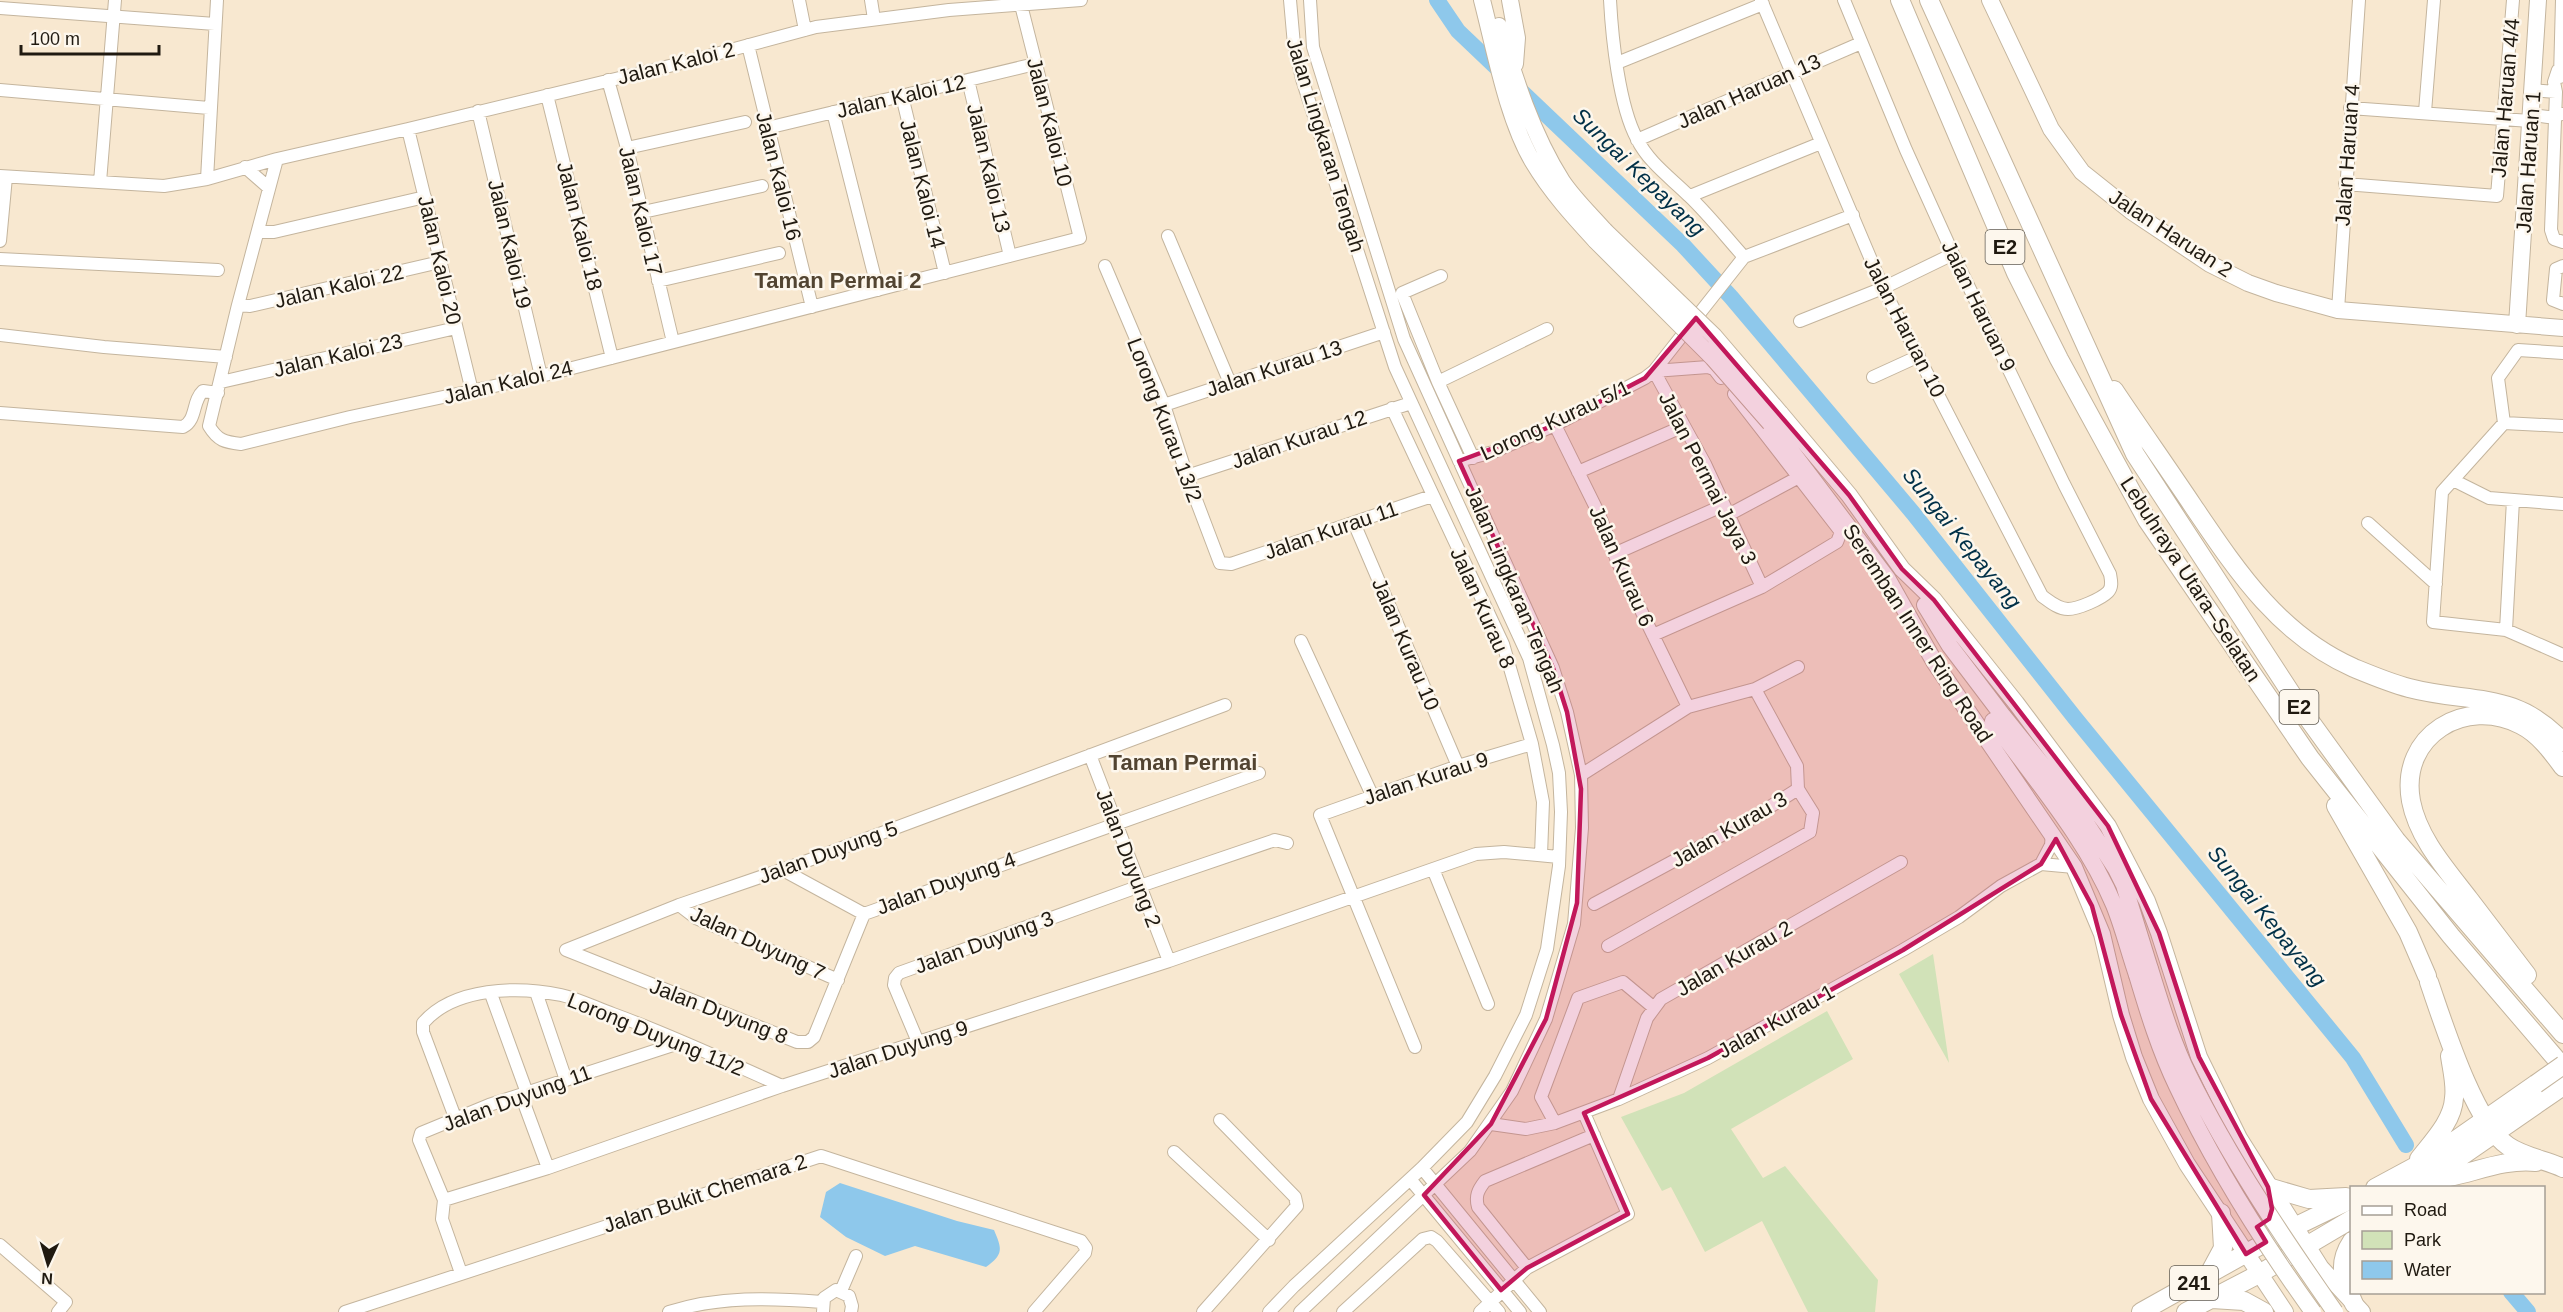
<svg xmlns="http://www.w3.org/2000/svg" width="2563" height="1312" viewBox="0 0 2563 1312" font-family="Helvetica,sans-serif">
<rect width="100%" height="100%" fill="#f8e8d0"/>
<!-- green -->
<path fill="#d1e2b8" d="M1933 954 1949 1063 1899 974Z
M1827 1011 1853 1059 1731 1129 1763 1178 1785 1166 1878 1280 1875 1312H1808L1762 1221 1705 1252 1671 1187 1662 1191 1621 1117 1684 1093Z"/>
<!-- water -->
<path fill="#8ec8eb" d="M840 1183 957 1221 994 1230C1002 1249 1004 1254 986 1267L915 1246 885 1256 846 1237 820 1217 826 1192Z"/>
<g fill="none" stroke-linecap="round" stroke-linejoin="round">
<!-- river -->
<path stroke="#8ec8eb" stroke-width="16" d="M1437 0 1458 31 1683 245 1731 297 1913 513 2075 718 2353 1058 2406 1145
M2511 1292 2528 1312"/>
<defs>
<path id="minor" d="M799 0 805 30
M871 0 874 19
M1610 0C1612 38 1619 106 1637 139 1649 163 1671 178 1689 196 1709 215 1726 237 1744 257
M1761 0 1883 288 2042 596C2049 601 2058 609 2068 609 2078 609 2101 599 2108 592 2113 587 2111 580 2110 574L2064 484 1953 254 1906 150 1844 0
M0 8 215 24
M748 45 812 307
M1617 63 1763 4
M2558 70 2554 82 2556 92 2551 230 2554 239 2563 242
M2560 77 2562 0
M608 80 627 148 673 342
M968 80 1010 256
M0 90 209 108
M2532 90 2556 92
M547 95 612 358
M902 96 945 273
M2350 108 2530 121
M478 111 541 376
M833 112 878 290
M2425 112 2434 0
M2531 115 2548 117 2562 114
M767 128 1035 64
M408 129 472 391
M1637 140 1861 43
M627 148 745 122
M277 159 238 305 209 426C218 441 225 442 241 444L350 417 541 376 1080 238 1021 5
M245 167 269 188
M0 176 164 186 207 179 277 159 408 129 690 61 816 27 949 10 1081 0
M207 179 217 0
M100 182 115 0
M2345 184 2497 196 2513 0
M1690 196 1821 143
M643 212 762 186
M258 232H274L425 197
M1168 236 1230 383
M0 241 6 177
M0 259 218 270
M1105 266 1164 405 1187 476 1220 563 1231 564 1432 496
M2563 266 2556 269 2553 300 2563 304
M1441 276 1402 293 1438 382 1473 458
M658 281 779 253
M238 305 250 306 440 262
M2338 310 2359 0
M1800 321 1883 288 1953 254
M0 335 104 347 226 357
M1873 377 1919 356
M1721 378 1714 369 1708 367 1654 371 1705 464 1762 587
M221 382 456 328
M1438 382 1547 329
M1164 405 1384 332
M1392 408 1503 644 1532 744 1543 802 1541 855
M0 413 183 427C197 420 192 401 203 391L218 393
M2504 423 2498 378 2518 350 2563 353
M1555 425 1599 514 1618 563 1688 707
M2563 426 2504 423 2442 492 2433 622 2506 630 2563 655
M1459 461 1493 452 1555 425 1645 378 1654 371 1744 257 1853 215
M1578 472 1684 426
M1187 476 1411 403
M2453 480 2489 498 2563 504
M1730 514 1799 477
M1354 523 1458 766
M2368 523 2436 584
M1614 554 1724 505
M2506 630 2513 500
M1653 635 1762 587 1837 542 1841 532 1734 394
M1301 641 1372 795
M1090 755 1169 961
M1581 775 1688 707 1755 689 1798 667
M2041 864 2051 845 2052 833
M1433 869 1488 1004
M783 870 864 914 1259 773
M1594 904 1746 822 1798 789 1797 766 1755 689
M679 905 696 918 838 980
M864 914 814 1037 808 1042H797L566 950 679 905 804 862 1225 705
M1608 946 1810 832 1813 813 1798 789
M536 992 566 1080
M491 994 527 1093
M918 1042 894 985 895 978 899 973 1140 886 1275 840 1287 843
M1415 1047 1320 815 1458 766 1532 744
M521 1095 548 1168
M1619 1099 1647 1018 1661 999 1901 862
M456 1120 423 1032V1023C454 987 518 986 561 995 579 999 596 1008 613 1014 671 1035 726 1061 782 1086
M1555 1123 1541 1097 1578 998 1623 982 1653 1007
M1491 1124 1526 1129 1555 1123 1619 1099 1708 1058 1903 950 1959 917 2001 886 2041 864 2074 867
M1174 1152 1269 1240
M1422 1168 1540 1312
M1410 1179 1520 1312
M444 1200 548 1168 782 1086 1169 961 1476 854 1504 852 1559 857
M444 1200 419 1140 421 1133 489 1105 682 1042
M444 1200 442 1219 461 1273
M0 1245 66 1302 58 1312
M1527 1268 1478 1207C1475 1196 1478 1190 1485 1181L1594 1135
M841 1291 856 1256
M345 1312 821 1156 1081 1241 1086 1248 1085 1253 1034 1312
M669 1312C719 1296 770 1298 822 1302
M823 1312 824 1298 836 1290 849 1296 852 1306 851 1312
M1203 1312 1297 1206 1295 1197 1220 1120
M1269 1312 1294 1286 1422 1168 1467 1122 1495 1076 1526 1015 1547 949 1559 866 1561 812 1559 773 1553 745 1529 658 1395 367 1302 79 1294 45 1290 0
M1300 1312 1470 1151 1512 1091 1546 1019 1574 924 1582 828 1581 775 1567 712 1553 668 1404 339 1313 47 1310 0
M1343 1312 1423 1239 1431 1237 1437 1241 1499 1312
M1480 1312 1527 1268 1628 1214 1584 1113"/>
<path id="major" d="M1482 0C1495 50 1507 118 1533 162 1551 192 1573 216 1596 241
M1510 0 1517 38 1515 64
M1990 0 2051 129 2082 172 2131 211 2210 264 2248 283 2276 293 2338 310 2563 328
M1499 26C1515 79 1532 134 1562 181 1574 199 1591 215 1605 231
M2517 325 2538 0
M1780 413 1849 495 1902 569 1934 600 2016 703 2108 826 2147 901 2159 933 2199 1057 2239 1138 2321 1268 2362 1312
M1770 423 1887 578 1935 663 2074 867 2102 934 2121 1015 2134 1057 2151 1099 2187 1164 2285 1312
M1925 605 1950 646 2003 716 2073 803 2116 869 2124 885 2150 969
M1993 721C2035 780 2086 838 2114 905 2123 927 2129 952 2137 975"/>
<path id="highway" d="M1900 0 2016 273 2059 359 2147 520 2310 758 2451 936 2563 1067
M1929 0 2135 454 2302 710 2396 840 2563 1034
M2114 390C2140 429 2167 467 2193 506 2237 571 2279 635 2354 668 2371 675 2390 683 2409 688 2470 704 2515 690 2563 742
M2336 806 2408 932 2427 976
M2527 975C2507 949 2488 924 2469 899 2446 869 2418 838 2411 801 2399 735 2466 696 2521 725 2539 734 2552 752 2563 767
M2429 982C2443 1022 2474 1123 2508 1146 2524 1157 2546 1160 2563 1168
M2419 1159C2432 1142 2453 1121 2454 1098 2456 1085 2452 1070 2450 1056
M2431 1180C2466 1177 2500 1158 2536 1162
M2268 1187 2309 1199 2346 1197
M2375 1188 2427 1160 2536 1084
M2407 1188 2453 1162 2563 1086
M2352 1241C2336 1265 2344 1280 2354 1304
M2209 1274 2223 1248 2221 1213
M2212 1299 2244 1301 2264 1312
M2141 1312 2286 1231 2352 1199
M2186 1312 2259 1274 2352 1219"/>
</defs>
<!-- minor casing -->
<use href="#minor" stroke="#c4b59e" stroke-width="14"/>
<!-- major casing -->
<use href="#major" stroke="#c4b59e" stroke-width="18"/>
<!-- highway casing -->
<use href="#highway" stroke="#c4b59e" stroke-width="20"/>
<!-- minor -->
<use href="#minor" stroke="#fff" stroke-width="12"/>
<!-- major -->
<use href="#major" stroke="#fff" stroke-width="16"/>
<!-- highway -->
<use href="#highway" stroke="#fff" stroke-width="18"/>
<defs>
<path id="major-bridge" d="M1605 231 1714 336 1780 413
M1596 241 1713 358 1770 423
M2150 969C2161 1004 2172 1042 2189 1076 2230 1159 2282 1236 2335 1312
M2137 975C2148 1012 2160 1051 2177 1086 2214 1165 2262 1241 2313 1312"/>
<path id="highway-bridge" d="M2536 1084 2563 1065"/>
</defs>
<!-- major-bridge casing -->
<use href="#major-bridge" stroke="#c4b59e" stroke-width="18" stroke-linecap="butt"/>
<!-- highway-bridge casing -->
<use href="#highway-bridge" stroke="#c4b59e" stroke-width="20" stroke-linecap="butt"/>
<!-- major-bridge -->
<use href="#major-bridge" stroke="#fff" stroke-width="16"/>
<!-- highway-bridge -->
<use href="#highway-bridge" stroke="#fff" stroke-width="18"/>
</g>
<!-- marked area -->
<path fill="#c2185b" fill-opacity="0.2" stroke="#c2185b" stroke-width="4.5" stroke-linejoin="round" d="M1696 318 1849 495 1902 569 1934 600 2108 826 2159 933 2199 1057 2268 1187 2272 1209 2269 1219 2257 1227 2266 1242 2246 1254 2151 1099 2121 1015 2092 906 2056 839 2041 864 1903 950 1708 1058 1584 1113 1628 1214 1527 1268 1501 1290 1424 1195 1491 1124 1546 1019 1577 903 1581 789 1567 712 1553 668 1459 461 1555 425 1645 378Z"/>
<g text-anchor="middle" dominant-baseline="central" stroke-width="5" stroke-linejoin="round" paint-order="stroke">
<!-- shield labels -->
<g fill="#fdf7ed" stroke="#625c53" stroke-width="1.5">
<rect x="1985.5" y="230" width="39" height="34" rx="4.5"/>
<rect x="2279.5" y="690" width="39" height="34" rx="4.5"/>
<rect x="2170" y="1266" width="48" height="34" rx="4.5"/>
</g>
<g font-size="20" font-weight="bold" fill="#201a11">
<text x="2005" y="247">E2</text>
<text x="2299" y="707">E2</text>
<text x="2194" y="1283">241</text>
</g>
<!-- street labels -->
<g font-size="21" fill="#201a11" stroke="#fdf7ed">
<text transform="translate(676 63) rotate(-14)">Jalan Kaloi 2</text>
<text transform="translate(1749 91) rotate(-24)">Jalan Haruan 13</text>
<text transform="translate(901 96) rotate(-13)">Jalan Kaloi 12</text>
<text transform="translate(2505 98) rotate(-85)">Jalan Haruan 4/4</text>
<text transform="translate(1050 122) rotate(76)">Jalan Kaloi 10</text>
<text transform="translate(1326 145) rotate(73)">Jalan Lingkaran Tengah</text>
<text transform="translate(2347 155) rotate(-86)">Jalan Haruan 4</text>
<text transform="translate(2528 162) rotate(-86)">Jalan Haruan 1</text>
<text transform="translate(989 168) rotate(77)">Jalan Kaloi 13</text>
<text transform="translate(779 176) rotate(76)">Jalan Kaloi 16</text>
<text transform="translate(923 184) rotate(76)">Jalan Kaloi 14</text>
<text transform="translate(641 211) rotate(77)">Jalan Kaloi 17</text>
<text transform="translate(580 226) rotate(76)">Jalan Kaloi 18</text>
<text transform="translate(2171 233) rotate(33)">Jalan Haruan 2</text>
<text transform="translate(510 244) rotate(77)">Jalan Kaloi 19</text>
<text transform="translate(440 260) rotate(77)">Jalan Kaloi 20</text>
<text transform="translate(339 286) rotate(-13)">Jalan Kaloi 22</text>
<text transform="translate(1979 306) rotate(64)">Jalan Haruan 9</text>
<text transform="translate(1905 327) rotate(63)">Jalan Haruan 10</text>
<text transform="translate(338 355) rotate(-13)">Jalan Kaloi 23</text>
<text transform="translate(1274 368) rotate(-18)">Jalan Kurau 13</text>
<text transform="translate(508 382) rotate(-13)">Jalan Kaloi 24</text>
<text transform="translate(1165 420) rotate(69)">Lorong Kurau 13/2</text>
<text transform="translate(1555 420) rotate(-25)">Lorong Kurau 5/1</text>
<text transform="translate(1299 439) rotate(-19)">Jalan Kurau 12</text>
<text transform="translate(1708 478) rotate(63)">Jalan Permai Jaya 3</text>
<text transform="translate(1331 530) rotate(-19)">Jalan Kurau 11</text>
<text transform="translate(1622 566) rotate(66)">Jalan Kurau 6</text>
<text transform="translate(2191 579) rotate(57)">Lebuhraya Utara–Selatan</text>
<text transform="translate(1515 589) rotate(67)">Jalan Lingkaran Tengah</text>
<text transform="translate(1483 608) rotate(66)">Jalan Kurau 8</text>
<text transform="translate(1918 633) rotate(57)">Seremban Inner Ring Road</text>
<text transform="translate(1406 644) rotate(67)">Jalan Kurau 10</text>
<text transform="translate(1426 778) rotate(-18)">Jalan Kurau 9</text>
<text transform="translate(1729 829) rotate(-30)">Jalan Kurau 3</text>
<text transform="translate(828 852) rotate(-20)">Jalan Duyung 5</text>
<text transform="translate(1129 858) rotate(69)">Jalan Duyung 2</text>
<text transform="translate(946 883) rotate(-20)">Jalan Duyung 4</text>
<text transform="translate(984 942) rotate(-20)">Jalan Duyung 3</text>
<text transform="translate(758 943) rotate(25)">Jalan Duyung 7</text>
<text transform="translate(1734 958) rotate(-30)">Jalan Kurau 2</text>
<text transform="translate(719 1011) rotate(21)">Jalan Duyung 8</text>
<text transform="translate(1776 1021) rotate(-29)">Jalan Kurau 1</text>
<text transform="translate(656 1034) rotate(22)">Lorong Duyung 11/2</text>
<text transform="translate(898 1049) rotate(-18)">Jalan Duyung 9</text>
<text transform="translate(517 1098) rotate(-20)">Jalan Duyung 11</text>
<text transform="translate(705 1193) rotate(-18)">Jalan Bukit Chemara 2</text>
</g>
<!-- water labels -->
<g font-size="22" font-style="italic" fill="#003047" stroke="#fdf7ed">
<text transform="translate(1639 172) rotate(44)">Sungai Kepayang</text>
<text transform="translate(1962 538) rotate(51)">Sungai Kepayang</text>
<text transform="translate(2267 916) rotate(51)">Sungai Kepayang</text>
</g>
<!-- neighbourhood labels -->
<g font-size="22" font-weight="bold" fill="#524431" stroke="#fdf7ed">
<text x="838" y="280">Taman Permai 2</text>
<text x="1183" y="762">Taman Permai</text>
</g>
</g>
<!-- legend -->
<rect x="2350" y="1186" width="195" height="108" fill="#fdf7ed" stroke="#a59f95" stroke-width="1.5"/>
<rect x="2362" y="1206" width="30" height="9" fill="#ffffff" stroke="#a59f95" stroke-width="1.5"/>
<text x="2404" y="1216" font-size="18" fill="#201a11">Road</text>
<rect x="2362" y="1231" width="30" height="18" fill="#d1e2b8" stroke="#a59f95" stroke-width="1.5"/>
<text x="2404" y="1246" font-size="18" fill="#201a11">Park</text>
<rect x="2362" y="1261" width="30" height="18" fill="#8ec8eb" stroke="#a59f95" stroke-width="1.5"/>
<text x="2404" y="1276" font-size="18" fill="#201a11">Water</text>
<!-- north arrow -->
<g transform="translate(48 1264) rotate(184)" stroke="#fdf7ed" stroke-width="4.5" paint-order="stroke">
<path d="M0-4.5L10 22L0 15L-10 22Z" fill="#201a11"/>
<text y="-9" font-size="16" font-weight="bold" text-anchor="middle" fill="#201a11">N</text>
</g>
<!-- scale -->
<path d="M21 45v9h138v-9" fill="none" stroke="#201a11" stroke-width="3"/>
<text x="30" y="45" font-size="18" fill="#201a11" stroke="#fdf7ed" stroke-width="4.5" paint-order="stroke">100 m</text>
</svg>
